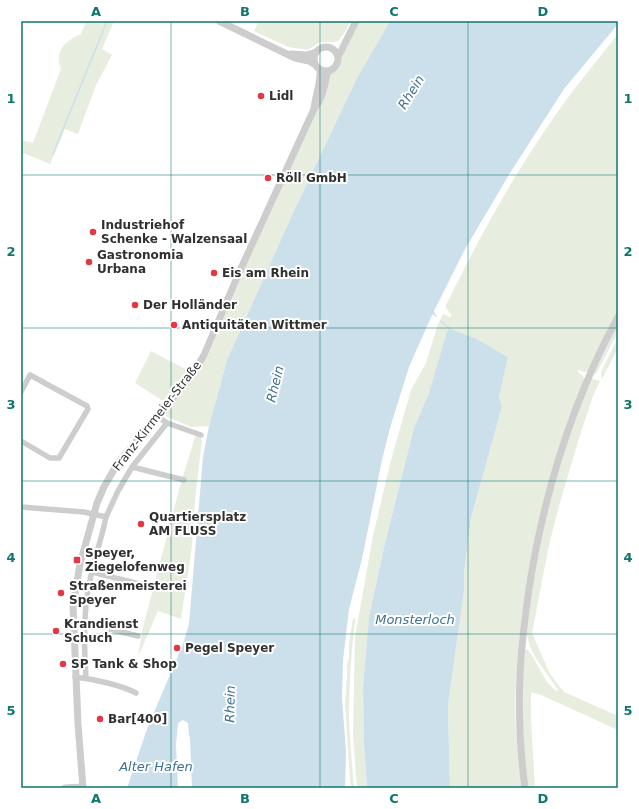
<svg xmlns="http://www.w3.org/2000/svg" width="639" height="809" viewBox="0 0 639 809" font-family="'DejaVu Sans',sans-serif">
<rect width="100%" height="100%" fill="#fff"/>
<!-- green -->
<path fill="#e7eddf" d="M86 21H114L102 49 112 55 96 85 78 134 65 129 50 164 21 152V140L33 143 61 69C54 51 65 41 81 34Z
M259 21H350L345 32 338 41 334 42H320L308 50 288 47 254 31Z
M358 21H390L357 78 292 215 227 360 209 426 191 427 163 415 193 378 208 355 241 276 320 104 329 75 339 68 341 62 342 54Z
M618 34V312L588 371 585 372 578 370V372L583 376 585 380 567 423 522 612 518 650 515 702 516 731 522 788H450L448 705 464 591V573L471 518 502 407 499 397 508 357 477 339 429 393 414 428 385 543 369 616 363 687 364 745 367 788H357L353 735 355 637 373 536 391 460 411 390 426 363 437 327 443 314 450 317 452 315 446 308V305C477 242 510 181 550 123 571 92 595 63 618 34Z
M618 323V332L596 374H594Z
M618 337V348L602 379 601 374 602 370Z
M151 351 187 370 163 401 135 383Z
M593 379 600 381 593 396 580 435 559 506 549 545 532 633 550 674 564 692 618 716V730L541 695 531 692V720L535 788H527L523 743 522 698 525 650 527 649 531 654 547 682 556 691 558 690 535 657 530 647 526 631 536 563 552 488 573 422 591 380Z
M198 435 202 440 195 500 192 546 181 619 158 611 138 657 143 627 180 486 195 437Z
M353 618 355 619V621C351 653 349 685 349 717 350 741 352 764 354 788H351L350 780 345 702 347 678V664L349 658V643Z"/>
<!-- water -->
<path fill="#cce0ec" d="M390 21H618V24L564 89 510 173 464 251 434 311 435 314 432 315 409 367 390 428 382 460 362 559 349 609 343 660 342 697 346 752 345 788H192L190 738 189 735 188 723 183 720 178 723 176 745 178 788H127L147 729 183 644 189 624 203 457 209 426 227 360 292 215 357 78Z
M450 329 477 339 508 357 499 397 502 407 471 518 464 573V591L448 705 450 788H367L364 745 363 687 369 616 385 543 414 428 429 393 447 332Z"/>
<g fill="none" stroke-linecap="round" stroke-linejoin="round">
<!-- stream -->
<path stroke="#cce0ec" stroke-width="1.5" d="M53 154 107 21
M434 314 436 316
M441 321 450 329"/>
<!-- minor -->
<path stroke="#cdcdcd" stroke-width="5.5" d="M21 392 30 375 87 406 88 409 59 458H50L21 441
M157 416 167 423
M132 467 184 480
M21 507 84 512 106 517 118 491 132 467 167 423 201 435
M92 572 155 588
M84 623 138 636
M75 677C93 679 121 685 136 693
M86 678C84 645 83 612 90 580 94 559 102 538 106 517"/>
<!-- tertiary -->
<path stroke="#cdcdcd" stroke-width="7" d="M219 21 295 58 309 61 314 64
M314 59a12 12 0 1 1 24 0a12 12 0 1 1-24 0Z
M291 54 307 55 316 52
M338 57 356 21
M314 109C323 98 324 87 327 74L329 71
M65 788 83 787
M83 788 78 724 73 605 80 564 97 503 104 487 117 464 191 377 204 355 238 275 314 109C315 96 321 84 320 70
M525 788C514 708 520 638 534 559 550 475 577 392 618 317"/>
</g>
<!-- grid -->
<path fill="none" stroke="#0f766e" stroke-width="1" stroke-opacity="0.55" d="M171 21V788M320 21V788M468 21V788M21 175H618M21 328H618M21 481H618M21 634H618"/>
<!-- markers -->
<g fill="#e33744" stroke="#fff" stroke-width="1.5">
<circle cx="261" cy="96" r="4"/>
<circle cx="268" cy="178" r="4"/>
<circle cx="93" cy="232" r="4"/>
<circle cx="89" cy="262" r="4"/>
<circle cx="214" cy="273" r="4"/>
<circle cx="135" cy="305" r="4"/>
<circle cx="174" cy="325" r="4"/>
<circle cx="141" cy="524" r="4"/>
<rect x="73" y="556" width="8" height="8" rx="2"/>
<circle cx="61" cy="593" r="4"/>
<circle cx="56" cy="631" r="4"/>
<circle cx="177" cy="648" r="4"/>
<circle cx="63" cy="664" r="4"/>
<circle cx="100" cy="719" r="4"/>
</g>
<g text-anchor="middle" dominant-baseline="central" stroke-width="4" stroke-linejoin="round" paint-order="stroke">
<!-- poi labels -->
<g font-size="12" font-weight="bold" fill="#303030" stroke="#fff" text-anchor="start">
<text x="269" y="96">Lidl</text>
<text x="276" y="178">Röll GmbH</text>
<text x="101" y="225">Industriehof<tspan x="101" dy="14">Schenke - Walzensaal</tspan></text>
<text x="97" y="255">Gastronomia<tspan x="97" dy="14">Urbana</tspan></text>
<text x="222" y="273">Eis am Rhein</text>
<text x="143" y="305">Der Holländer</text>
<text x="182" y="325">Antiquitäten Wittmer</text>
<text x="149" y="517">Quartiersplatz<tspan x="149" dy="14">AM FLUSS</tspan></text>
<text x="85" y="553">Speyer,<tspan x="85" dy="14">Ziegelofenweg</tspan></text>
<text x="69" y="586">Straßenmeisterei<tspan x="69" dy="14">Speyer</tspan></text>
<text x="64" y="624">Krandienst<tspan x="64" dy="14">Schuch</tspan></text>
<text x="185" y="648">Pegel Speyer</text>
<text x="71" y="664">SP Tank &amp; Shop</text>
<text x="108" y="719">Bar[400]</text>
</g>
<!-- street labels -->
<g font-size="12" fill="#303030" stroke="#fff">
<text transform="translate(157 416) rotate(-52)">Franz-Kirrmeier-Straße</text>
</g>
<!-- water labels -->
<g font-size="13" font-style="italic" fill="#3f7292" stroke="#fff">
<text transform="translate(411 92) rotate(-58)">Rhein</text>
<text transform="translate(275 384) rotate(-76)">Rhein</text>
<text x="415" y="619">Monsterloch</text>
<text transform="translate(230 704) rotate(-89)">Rhein</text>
<text x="156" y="766">Alter Hafen</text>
</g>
</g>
<!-- border -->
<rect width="639" height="809" fill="none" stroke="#ffffff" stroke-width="44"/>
<rect x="22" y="22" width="595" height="765" fill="none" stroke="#0f766e" stroke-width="1.5"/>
<g font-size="13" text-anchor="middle" font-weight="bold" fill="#0f766e">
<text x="96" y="16">A</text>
<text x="245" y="16">B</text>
<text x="394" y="16">C</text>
<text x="543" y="16">D</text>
<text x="11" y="103">1</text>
<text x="628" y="103">1</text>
<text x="11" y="256">2</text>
<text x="628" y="256">2</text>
<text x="11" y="409">3</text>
<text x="628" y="409">3</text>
<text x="11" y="562">4</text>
<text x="628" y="562">4</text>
<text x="11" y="715">5</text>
<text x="628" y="715">5</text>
<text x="96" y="803">A</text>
<text x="245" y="803">B</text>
<text x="394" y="803">C</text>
<text x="543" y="803">D</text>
</g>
</svg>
